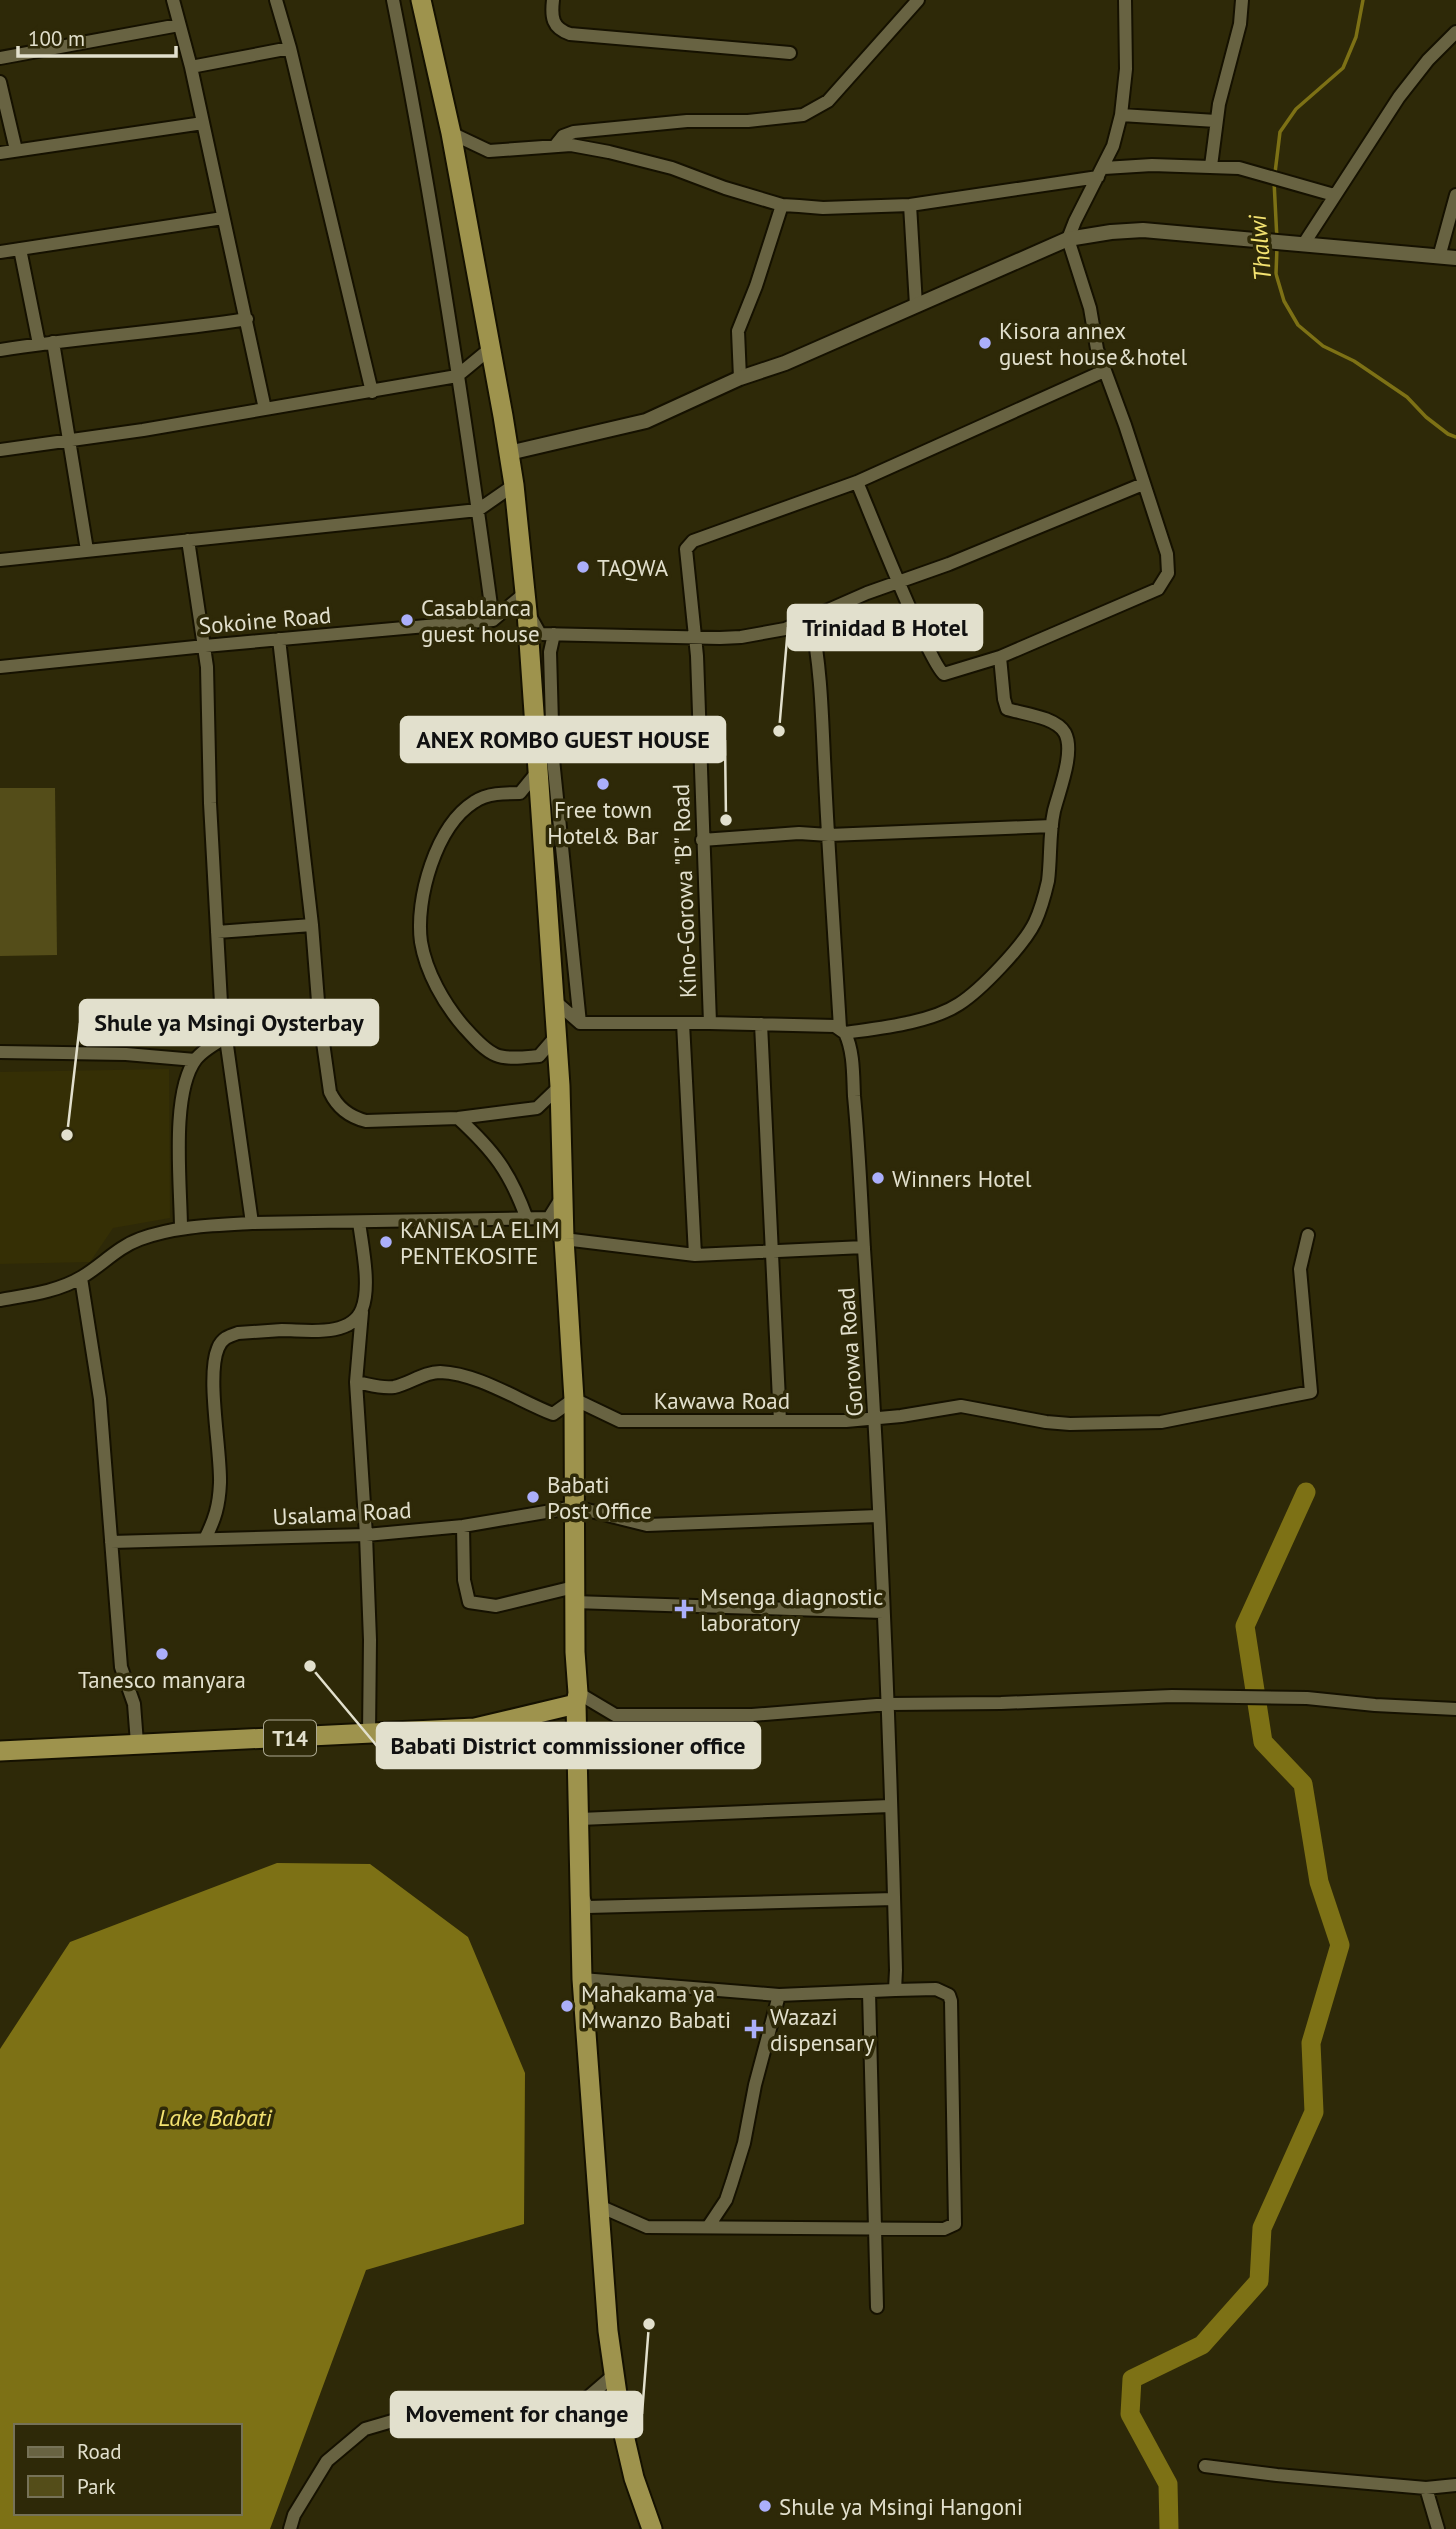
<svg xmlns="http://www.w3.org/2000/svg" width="1456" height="2529" viewBox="0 0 1456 2529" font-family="'PT Sans',sans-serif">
<rect width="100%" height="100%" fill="#2e2908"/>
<!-- built -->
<path fill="#352f05" d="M169 1069 170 1218 113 1228 90 1262 0 1264V1072Z"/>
<!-- green -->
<path fill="#544d19" d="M0 788H55L57 955 0 956Z"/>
<!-- water -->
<path fill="#7d7115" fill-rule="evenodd" d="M277 1863 370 1864 468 1937 525 2073 524 2224 366 2270 270 2529H0V2049L70 1942ZM16 2426H240V2513H16Z"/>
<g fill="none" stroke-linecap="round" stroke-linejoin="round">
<!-- stream -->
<path stroke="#7d7115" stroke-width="3.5" d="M1275 173 1280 132 1296 109 1343 68 1356 37 1363 0
M1274 181 1277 240
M1277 247 1276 274 1284 301 1298 325 1323 346 1354 361 1407 397 1426 417 1448 434 1456 437"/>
<!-- river -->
<path stroke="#7d7115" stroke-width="19" d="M1169 2529 1168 2484 1130 2414 1132 2379 1202 2345 1259 2281 1262 2228 1314 2112 1311 2043 1340 1945 1319 1882 1303 1784 1263 1742 1245 1626 1306 1492"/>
<defs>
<path id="minor" d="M173 0 191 67 265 409
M276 0 290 48 372 392
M393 0C434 205 465 413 493 620
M553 0C551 17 552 28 570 34L790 53
M0 58 179 25
M191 67 290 48
M0 82 16 150
M1121 115 1216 121
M451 133 489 151 571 145 609 152 672 168 725 188 782 205 799 206 823 208 910 205 1098 177
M555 146 563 136 574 132 687 121H748L803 115 828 101 918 0
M0 153 203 123
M1211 166 1219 104 1240 24 1242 0
M1104 168 1152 165 1239 168 1334 195
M910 205 916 305
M1303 245 1399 97 1428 60 1456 32
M20 249 39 344
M0 252 223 218
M1439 257 1456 195
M53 342 87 550
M0 350C82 337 165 332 247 319
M740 378 738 331 756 286 782 205
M0 450 143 430 457 376 491 348
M857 482C869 510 930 665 944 674L1000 657 1158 589 1168 573 1167 554 1125 425 1097 349 1090 308 1068 239 1075 221 1113 146 1121 115 1126 69 1125 0
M188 540 207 667 210 803 221 1003 252 1223
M0 560 478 510 514 485
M531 618 540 634 720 638 741 637 785 629 867 593 949 564 1143 484
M811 619C822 672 822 724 825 778 829 861 835 945 840 1028
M554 634 550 652 553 759 580 1023
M279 639 312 925 319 1014 330 1092C337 1107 350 1117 366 1121L458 1118 537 1108 560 1086
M0 667 205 646 493 620 525 593
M538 771 520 793C505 793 487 793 474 802 436 826 415 899 421 942 426 972 444 1004 464 1027 473 1037 484 1050 496 1055 508 1060 526 1057 539 1056L558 1034
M702 840 799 833 829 835 1052 826
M217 932 312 925
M556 1002 580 1023H710L835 1026 845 1033C854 1052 853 1076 854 1096 859 1147 861 1198 864 1249 880 1489 890 1729 896 1970L895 1990 779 1995 582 1979
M683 1023 695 1255
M710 1023 697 656 686 549 693 541 857 482 1104 371
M761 1024 780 1421
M845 1033C879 1028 930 1023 959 1004 981 990 1024 945 1035 922 1041 909 1045 894 1048 881 1051 858 1049 834 1054 811 1059 791 1075 752 1065 733 1056 717 1024 714 1007 709L1004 699 1000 657
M0 1052 126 1054 195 1060
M458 1118C494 1151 510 1172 527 1219
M181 1229C181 1187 170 1093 196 1059 203 1050 216 1043 226 1037
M564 1239 695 1255 864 1247
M81 1278 100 1399 121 1667 134 1704 137 1743
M0 1300C28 1295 57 1292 82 1277 102 1265 118 1247 140 1239 175 1226 215 1225 252 1223L549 1218 562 1197
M362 1312 356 1382 366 1535 370 1640 369 1734
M356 1382C368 1384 381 1389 394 1387 409 1384 424 1372 440 1372 480 1374 517 1400 553 1414L574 1399 620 1421H846L901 1416 961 1406 1046 1422 1070 1424 1161 1422 1311 1392 1300 1269 1308 1235
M463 1526 464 1580 469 1602 496 1606 574 1587
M205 1539C215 1519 219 1506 220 1483 221 1450 206 1376 218 1348 222 1338 229 1336 238 1333 253 1332 268 1331 282 1330 306 1330 351 1338 362 1309 371 1286 362 1246 359 1222
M111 1542 366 1535 463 1526 575 1507 647 1525 878 1516
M574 1602 883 1612
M578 1693 615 1715H752L889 1704 1001 1703 1172 1696 1307 1698 1375 1705 1456 1709
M580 1819 890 1806
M583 1897 587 1907 894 1899
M869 1992 877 2307
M597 2205 647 2227 944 2229 955 2224 951 2001 949 1995 936 1989 895 1990
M708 2227 726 2200 732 2182 744 2143 755 2085 779 1995
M1205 2466 1277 2475 1426 2488 1456 2485
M1426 2488 1438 2529
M290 2529 294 2515 327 2461 365 2429 437 2408 463 2414 493 2425 511 2428 541 2422 572 2411 616 2373"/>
<path id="tertiary" d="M509 453 646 421 740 378 785 363 1068 239 1111 232 1143 230 1456 258"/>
<path id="trunk" d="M421 0 451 133 503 416 514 485 527 612 560 1086 564 1239 574 1399 575 1652 578 1693 576 1704 582 1979 608 2331 621 2422 634 2478 652 2529
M0 1751 475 1728 576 1704"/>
</defs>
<!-- minor casing -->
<use href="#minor" stroke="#151100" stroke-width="16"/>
<!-- tertiary casing -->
<use href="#tertiary" stroke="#151100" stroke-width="18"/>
<!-- trunk casing -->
<use href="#trunk" stroke="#151100" stroke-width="23"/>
<!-- minor -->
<use href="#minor" stroke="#686342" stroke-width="12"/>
<!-- tertiary -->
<use href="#tertiary" stroke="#686342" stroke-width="14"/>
<!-- trunk -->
<use href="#trunk" stroke="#9e934d" stroke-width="19"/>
</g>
<!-- markers -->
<g fill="#abaffb" stroke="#2e2908" stroke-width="2.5">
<circle cx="985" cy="343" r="7"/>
<circle cx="583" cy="567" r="7"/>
<circle cx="407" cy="620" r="7"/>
<circle cx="603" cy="784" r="7"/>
<circle cx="878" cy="1178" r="7"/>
<circle cx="386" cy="1242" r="7"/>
<circle cx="533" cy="1497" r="7"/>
<path d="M680.5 1598.5h7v7h7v7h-7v7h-7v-7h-7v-7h7z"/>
<circle cx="162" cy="1654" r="7"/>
<circle cx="567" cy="2006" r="7"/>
<path d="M750.5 2018.5h7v7h7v7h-7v7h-7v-7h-7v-7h7z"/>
<circle cx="765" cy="2506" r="7"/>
</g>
<g text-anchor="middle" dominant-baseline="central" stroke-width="7" stroke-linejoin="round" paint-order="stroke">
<!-- shield labels -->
<rect fill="#2e2908" stroke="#aca992" stroke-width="2" x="264" y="1720.5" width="52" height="35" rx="5"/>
<g font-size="21" font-weight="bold" fill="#e2e0cd">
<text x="290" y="1738">T14</text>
</g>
<!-- poi labels -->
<g font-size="23" fill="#e2e0cd" stroke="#2e2908" text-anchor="start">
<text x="999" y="330">Kisora annex<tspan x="999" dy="26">guest house&amp;hotel</tspan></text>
<text x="597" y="567">TAQWA</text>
<text x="421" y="607">Casablanca<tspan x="421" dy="26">guest house</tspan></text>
<text x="603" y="809" text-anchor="middle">Free town<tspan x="603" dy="26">Hotel&amp; Bar</tspan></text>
<text x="892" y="1178">Winners Hotel</text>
<text x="400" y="1229">KANISA LA ELIM<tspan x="400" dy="26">PENTEKOSITE</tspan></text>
<text x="547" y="1484">Babati<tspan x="547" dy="26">Post Office</tspan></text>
<text x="700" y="1596">Msenga diagnostic<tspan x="700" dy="26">laboratory</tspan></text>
<text x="162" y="1679" text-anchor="middle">Tanesco manyara</text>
<text x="581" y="1993">Mahakama ya<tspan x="581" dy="26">Mwanzo Babati</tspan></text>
<text x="770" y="2016">Wazazi<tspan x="770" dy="26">dispensary</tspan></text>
<text x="779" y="2506">Shule ya Msingi Hangoni</text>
</g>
<!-- street labels -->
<g font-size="23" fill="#e2e0cd" stroke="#2e2908">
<text transform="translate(265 620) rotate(-5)">Sokoine Road</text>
<text transform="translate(684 891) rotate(-92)">Kino-Gorowa "B" Road</text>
<text transform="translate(850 1352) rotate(-94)">Gorowa Road</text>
<text x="722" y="1400">Kawawa Road</text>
<text transform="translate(342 1513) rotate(-3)">Usalama Road</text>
</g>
<!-- water labels -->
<g font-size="24" font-style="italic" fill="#f4e371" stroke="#2e2908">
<text transform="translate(1260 248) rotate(-95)">Thalwi</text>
<text x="215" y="2117">Lake Babati</text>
</g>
</g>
<!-- callouts -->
<path fill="none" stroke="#e2e0cd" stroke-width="2.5" d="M779 731L788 627M726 820L725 740M67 1135L80 1023M310 1666L377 1746M649 2324L642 2414"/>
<g fill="#e2e0cd" stroke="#2e2908" stroke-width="2.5">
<circle cx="779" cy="731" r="7"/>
<circle cx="726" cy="820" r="7"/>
<circle cx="67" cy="1135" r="7"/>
<circle cx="310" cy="1666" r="7"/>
<circle cx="649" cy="2324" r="7"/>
</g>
<g fill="#e2e0cd" stroke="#e2e0cd" stroke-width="2.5">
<rect x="788" y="605" width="194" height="45" rx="7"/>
<rect x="401" y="717" width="324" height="45" rx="7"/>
<rect x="80" y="1000" width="298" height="45" rx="7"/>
<rect x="377" y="1723" width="383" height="45" rx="7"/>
<rect x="391" y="2392" width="251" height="45" rx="7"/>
</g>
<g font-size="24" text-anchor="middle" font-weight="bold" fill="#111">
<text x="885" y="636">Trinidad B Hotel</text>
<text x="563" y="748">ANEX ROMBO GUEST HOUSE</text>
<text x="229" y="1031">Shule ya Msingi Oysterbay</text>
<text x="568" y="1754">Babati District commissioner office</text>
<text x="517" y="2422">Movement for change</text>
</g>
<!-- legend -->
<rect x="14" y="2424" width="228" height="91" fill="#2e2908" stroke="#767257" stroke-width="2"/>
<rect x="28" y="2447" width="35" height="10" fill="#686342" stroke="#767257" stroke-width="2"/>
<text x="77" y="2459" font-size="21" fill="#e2e0cd">Road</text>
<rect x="28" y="2476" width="35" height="21" fill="#544d19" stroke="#767257" stroke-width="2"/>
<text x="77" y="2494" font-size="21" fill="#e2e0cd">Park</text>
<!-- scale -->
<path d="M18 46v10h158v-10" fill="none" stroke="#e2e0cd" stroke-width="3.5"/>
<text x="28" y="46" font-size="21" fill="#e2e0cd" stroke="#2e2908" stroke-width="5" paint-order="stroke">100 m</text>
</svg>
